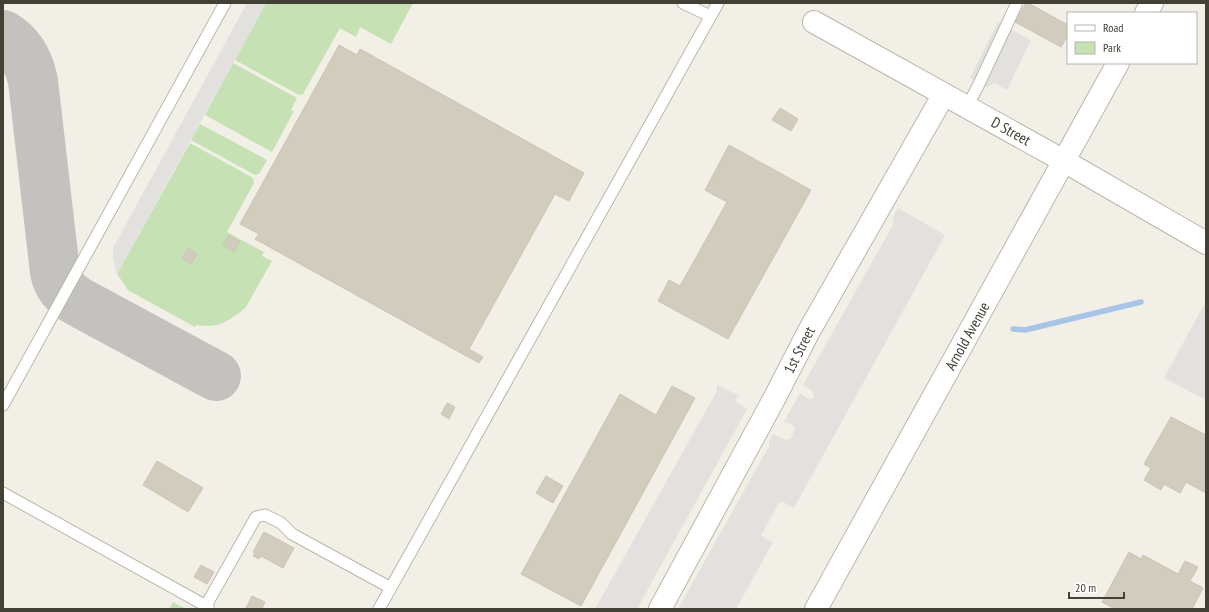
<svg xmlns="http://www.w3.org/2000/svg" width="1209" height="612" viewBox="0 0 1209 612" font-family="'PT Sans Narrow',sans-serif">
<rect width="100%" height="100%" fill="#f1efe6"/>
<!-- green -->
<path fill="#c6e1b3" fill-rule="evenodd" d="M266 3H413L391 44 360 27 356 37 340 28 303 94 299 95 235 60Z
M233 63 297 98 291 110 294 111 272 152 205 115Z
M200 124 267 160 259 174 255 175 191 140Z
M190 143 253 178 254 183 227 232 264 252 262 256 272 261 246 307C230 321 218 329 196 325L195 327 126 289 127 288 117 274ZM188 248 196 254 191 264 182 259Z
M173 602 186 609H169Z"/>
<!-- parking -->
<path fill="#e2e1de" d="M247 3H266L117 274 113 259V248Z
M998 22 1031 40 1007 90 994 83 989 86 988 88 970 78Z
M898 208 945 235 794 508 783 502 779 503 763 532 761 534 764 538 773 542 736 609H678L769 446V441L773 434 786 440 791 439 795 427 789 423 784 422 800 393 808 399 813 398 814 396 812 391 803 385 894 223 892 219Z
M1206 301V400L1164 378Z
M717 385 740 396 736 399V402L747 409 637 609H595L717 391Z"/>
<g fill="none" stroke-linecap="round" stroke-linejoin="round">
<!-- stream -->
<path stroke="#a8c5e8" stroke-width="5.5" d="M1013 329 1025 330 1141 302"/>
<!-- taxiway -->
<path stroke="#c3c2be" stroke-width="50" d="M3 35C20 45 29 62 33 81L55 272C58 286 65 293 77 301L216 376"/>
</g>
<!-- building -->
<path fill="#d1ccbd" stroke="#cbc5b1" d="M1026 3H1028L1068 25V35L1061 47 1015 22Z
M339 45 357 55 360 49 584 173 569 201 555 194 469 349 483 357 479 363 255 239 259 234 240 224Z
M780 108 798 119 791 131 772 120Z
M729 145 811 190 728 339 658 301 669 280 680 286 727 202 705 190Z
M229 235 240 242 234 252 223 245Z
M188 248 197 254 191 264 182 259Z
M672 386 695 398 581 606 521 574 620 394 656 415Z
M447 403 455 407 449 419 441 414Z
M1171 417 1206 435V493L1186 482 1180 493 1164 484 1161 490 1144 480 1151 468 1144 464Z
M157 461 203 488 188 512 143 485Z
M546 476 563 486 553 503 536 493Z
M264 532 294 548 283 568 261 556 259 559 253 556 255 553 253 552Z
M1129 552 1141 559 1143 555 1178 574 1185 561 1198 567 1190 581 1203 588 1192 609H1115L1102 602Z
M201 565 214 572 207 584 194 577Z
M252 596 265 602 262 609 246 608Z"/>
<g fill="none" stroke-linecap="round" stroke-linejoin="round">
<defs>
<path id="service" d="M683 3 710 16
M967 107 979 84 1016 5
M3 405 225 3
M3 493 208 607
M208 609V602L256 517 265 515 281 523 292 534 391 588
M379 609 718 3"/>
<path id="minor" d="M814 22 1064 161
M660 609 774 399 809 331 944 94"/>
<path id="tertiary" d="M1146 13 1152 3
M1064 161 1206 243
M816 609 1118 63"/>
</defs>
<!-- service casing -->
<use href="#service" stroke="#bbb8aa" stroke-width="13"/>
<!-- minor casing -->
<use href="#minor" stroke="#bbb8aa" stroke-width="24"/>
<!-- tertiary casing -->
<use href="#tertiary" stroke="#bbb8aa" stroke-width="24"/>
<!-- service -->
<use href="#service" stroke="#fff" stroke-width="11"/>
<!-- minor -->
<use href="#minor" stroke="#fff" stroke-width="22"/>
<!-- tertiary -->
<use href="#tertiary" stroke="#fff" stroke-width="22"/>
</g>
<g text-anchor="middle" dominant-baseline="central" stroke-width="4" stroke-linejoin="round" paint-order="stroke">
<!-- street labels -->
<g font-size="15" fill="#434036" stroke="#fff">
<text transform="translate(1011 131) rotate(29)">D Street</text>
<text transform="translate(967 336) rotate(-61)">Arnold Avenue</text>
<text transform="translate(799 350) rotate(-63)">1st Street</text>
</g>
</g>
<!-- border -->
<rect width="1209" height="612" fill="none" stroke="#434036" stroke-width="8"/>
<!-- legend -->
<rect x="1067" y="12" width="130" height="52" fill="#ffffff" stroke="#b4b3af"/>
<rect x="1075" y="25" width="20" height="6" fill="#ffffff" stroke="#b4b3af"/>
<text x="1103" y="32" font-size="12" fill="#434036">Road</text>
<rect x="1075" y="42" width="20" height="12" fill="#c6e1b3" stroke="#b4b3af"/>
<text x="1103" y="52" font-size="12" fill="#434036">Park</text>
<!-- scale -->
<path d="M1069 592v6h55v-6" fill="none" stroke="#434036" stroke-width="2"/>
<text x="1075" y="592" font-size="12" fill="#434036" stroke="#ffffff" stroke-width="3" paint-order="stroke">20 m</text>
</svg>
